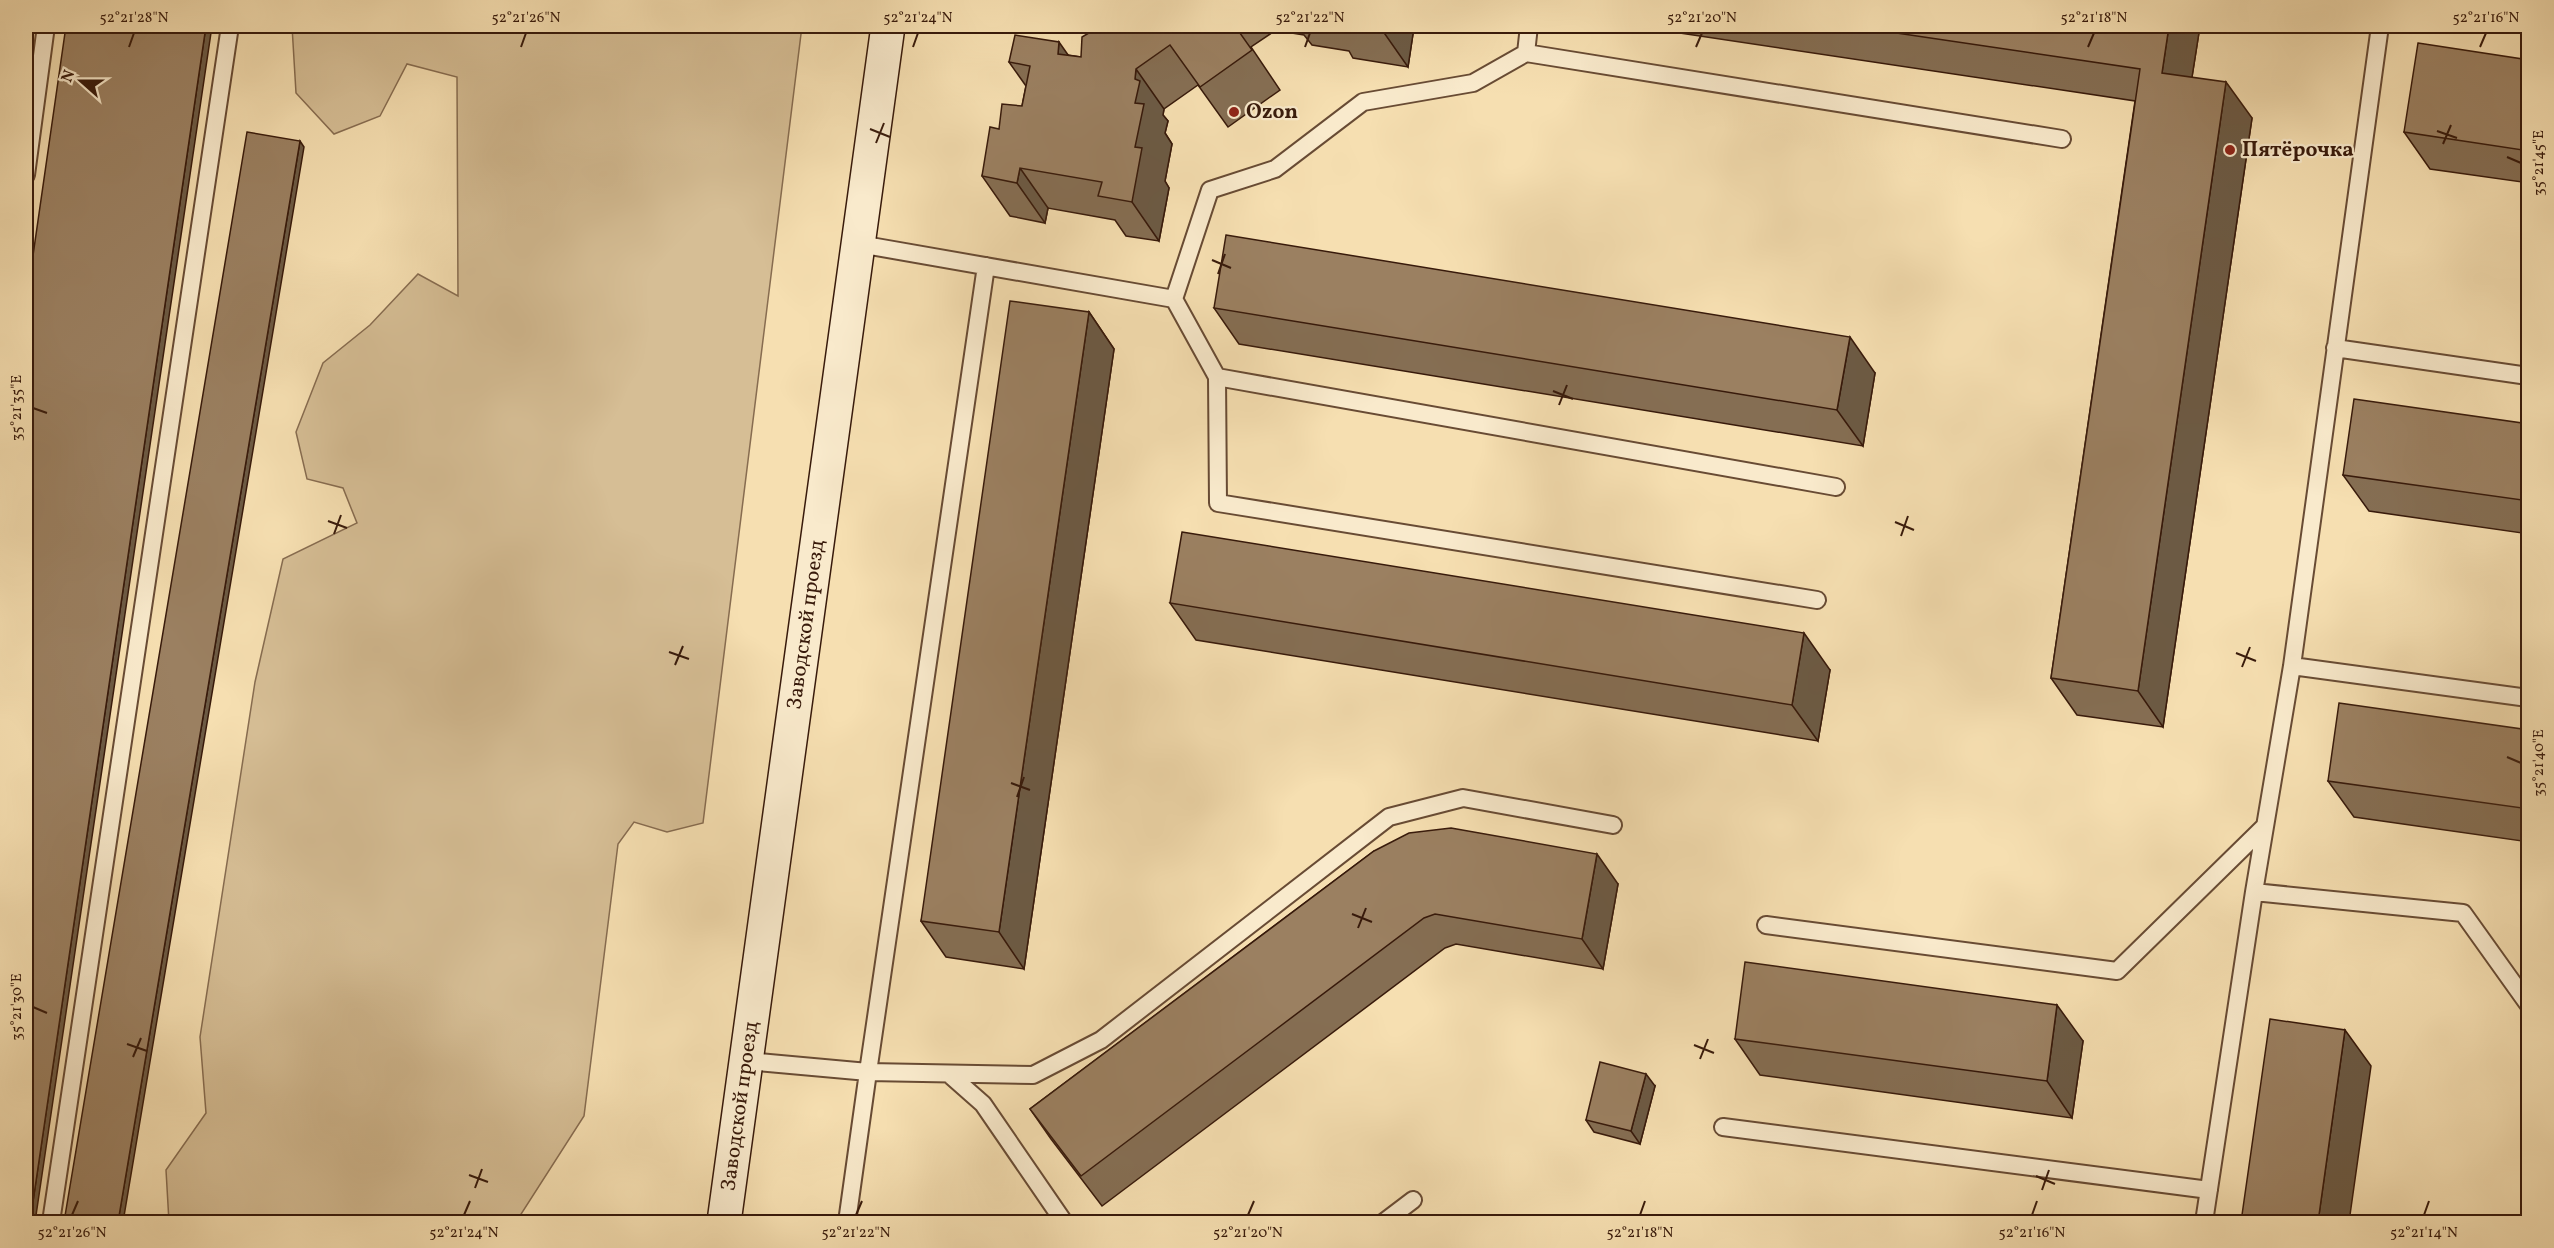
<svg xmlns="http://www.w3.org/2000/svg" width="2554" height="1248" viewBox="0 0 2554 1248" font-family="Vollkorn,serif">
<rect width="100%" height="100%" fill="#f6dfb1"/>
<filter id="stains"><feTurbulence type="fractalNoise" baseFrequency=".00333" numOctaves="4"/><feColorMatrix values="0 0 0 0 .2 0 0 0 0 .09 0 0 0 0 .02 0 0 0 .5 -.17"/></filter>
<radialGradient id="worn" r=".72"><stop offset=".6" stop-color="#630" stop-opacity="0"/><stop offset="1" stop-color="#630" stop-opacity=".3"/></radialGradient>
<!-- green -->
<path fill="#d6be95" stroke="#876c50" stroke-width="1.5" d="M292 26H802L703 823 667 832 634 822 618 844 584 1116 516 1222H169L166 1170 206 1113 200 1037 255 682 283 559 357 523 343 488 307 479 296 432 323 363 370 325 418 274 458 296 457 77 407 64 380 116 334 134 296 93Z"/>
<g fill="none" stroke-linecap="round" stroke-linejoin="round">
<defs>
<path id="service" d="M1529 26 1526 53 2062 139
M26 175 46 26
M859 244 1174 299 1217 377 1218 503 1817 600
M986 266 868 1072 1033 1075 1101 1040 1389 817 1463 798 1613 825
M1174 299 1210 190 1275 169 1363 102 1473 83 1526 53
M2335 348 2528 376
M1217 377 1836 487
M2292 666 2528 698
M2254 892 2463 913 2528 1004
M1766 925 2117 971 2265 826
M747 1061 868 1072 847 1222
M949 1074 983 1104 1064 1222
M1723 1127 2209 1190
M51 1222 230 26
M1384 1222 1413 1200
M2204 1222 2254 892 2292 666 2380 26"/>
<g id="secondary">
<path id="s1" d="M724 1222 888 26"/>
</g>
</defs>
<!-- service casing -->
<use href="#service" stroke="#684b34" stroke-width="20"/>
<!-- secondary casing -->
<use href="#secondary" stroke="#381a0b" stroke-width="36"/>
<!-- service -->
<use href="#service" stroke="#f9eacc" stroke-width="16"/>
<!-- secondary -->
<use href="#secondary" stroke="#f9eacc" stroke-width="33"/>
</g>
<!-- wall -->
<path fill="#856e53" stroke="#381a0b" stroke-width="1.5" d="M1091 26H1282L1251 47 1280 90 1228 127 1198 85 1164 109 1163 115 1168 121 1165 133 1172 144 1165 181 1169 188 1159 241 1126 236 1115 220 1048 208 1045 223 1010 216 982 176 999 129 1022 106 1026 86 1009 62 1068 55 1081 57 1094 30Z
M1282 26H1407L1413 34 1408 67 1353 58 1349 51 1312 45 1304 35 1292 33 1288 27Z
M1633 26H2200L2192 77 2252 118 2163 727 2077 715 2051 678 2135 101Z
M2529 60V183L2430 169 2404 132Z
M1214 308 1875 373 1863 446 1239 344Z
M1089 312 1114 349 1024 969 946 957 921 921Z
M2529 424V534L2369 511 2343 475Z
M1170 603 1830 670 1818 741 1196 640Z
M2529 730V842L2354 817 2328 781Z
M1374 851 1618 884 1603 969 1456 944 1445 948 1102 1206 1051 1139 1030 1109Z
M1735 1039 2083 1041 2072 1118 1760 1075Z
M1655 1086 1640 1144 1594 1132 1586 1120Z"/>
<!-- shaded-wall -->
<path fill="#6c5a44" stroke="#381a0b" stroke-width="1.5" d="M206 26H212L35 1222H30Z
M1380 26H1407L1413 34 1408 67 1380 27Z
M2169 26H2200L2187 109 2162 73Z
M1059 42 1087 82 1058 54Z
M1136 69 1164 109 1163 115 1168 121 1165 133 1172 144 1165 181 1169 188 1159 241 1132 202 1135 103V79Z
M2226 82 2252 118 2163 727 2138 691Z
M300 141 304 147 123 1222H118Z
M1020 168 1048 208 1045 223 1017 183Z
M1089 312 1114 349 1024 969 999 932Z
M1850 337 1875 373 1863 446 1837 410Z
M1804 633 1830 670 1818 741 1792 705Z
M1597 854 1618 884 1603 969 1582 939Z
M2057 1005 2083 1041 2072 1118 2047 1081Z
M2345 1030 2371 1066 2349 1222H2318Z
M1646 1074 1655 1086 1640 1144 1631 1131Z"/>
<!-- building -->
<path fill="#9b8061" stroke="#381a0b" stroke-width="1.5" d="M66 26H206L30 1222H26V304Z
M1091 26H1235L1252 50 1200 87 1170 45 1136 69 1135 79 1140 81 1135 103 1144 104 1135 147 1142 148 1132 202 1098 196 1102 182 1020 168 1017 183 982 176 990 127 999 129 1002 104 1022 106 1030 66 1009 62 1015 35 1059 42 1058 54 1081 57 1082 37 1094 30Z
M1849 26H2169L2162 73 2226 82 2138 691 2051 678 2140 69Z
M2418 43 2529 60V151L2404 132Z
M247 132 300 141 118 1222H64Z
M1226 235 1850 337 1837 410 1214 308Z
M1010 301 1089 312 999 932 921 921Z
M2354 399 2529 424V501L2343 475Z
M1182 532 1804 633 1792 705 1170 603Z
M2339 703 2529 730V809L2328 781Z
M1451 828 1597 854 1582 939 1435 914 1424 918 1081 1176 1030 1109 1374 851 1409 833Z
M1745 962 2057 1005 2047 1081 1735 1039Z
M2270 1019 2345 1030 2318 1222H2241Z
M1600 1062 1646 1074 1631 1131 1586 1120Z"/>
<!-- ticks -->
<path fill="none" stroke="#381a0b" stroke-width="2" d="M129 47 134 33M521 47 526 33M913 47 918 33M1305 47 1310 33M1696 47 1702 33M2088 47 2094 33M2480 47 2486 33M870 129 890 137M2437 131 2457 138M876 143 884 123M2443 144 2451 125M2507 157 2521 163M1212 260 1231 268M1218 274 1225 254M1553 391 1573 399M1559 405 1567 385M33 408 47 413M328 521 347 528M1895 522 1914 530M334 534 341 515M1901 536 1908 516M669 652 689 659M2236 653 2256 661M675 665 683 646M2242 667 2250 647M2507 757 2521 763M1011 783 1030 790M1017 797 1024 777M1352 914 1372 922M1358 928 1366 908M33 1007 47 1013M127 1044 147 1051M1694 1045 1714 1053M133 1057 141 1038M1700 1059 1708 1039M469 1175 488 1182M2036 1176 2055 1184M475 1188 482 1169M2042 1190 2049 1170M72 1215 78 1201M464 1215 470 1201M856 1215 862 1201M1248 1215 1254 1201M1640 1215 1645 1201M2032 1215 2037 1201M2424 1215 2429 1201"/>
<!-- markers -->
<g fill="#8f2418" stroke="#f9eacc" stroke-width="2">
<circle cx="1234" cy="112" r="6"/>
<circle cx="2230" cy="150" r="6"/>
</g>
<g text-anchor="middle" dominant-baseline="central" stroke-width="4.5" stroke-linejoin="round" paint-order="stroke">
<!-- poi labels -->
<g font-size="21" font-weight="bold" fill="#381a0b" stroke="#f9eacc" text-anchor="start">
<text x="1246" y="112">Ozon</text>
<text x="2242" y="150">Пятёрочка</text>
</g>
<!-- street labels -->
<g font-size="21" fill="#381a0b" stroke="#f9eacc">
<text stroke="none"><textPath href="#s1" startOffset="603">Заводской проезд</textPath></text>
<text stroke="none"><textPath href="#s1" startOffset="117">Заводской проезд</textPath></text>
</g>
</g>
<!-- margin -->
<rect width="2554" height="1248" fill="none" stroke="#f6dfb1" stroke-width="66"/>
<!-- north arrow -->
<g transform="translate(81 81) rotate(291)" stroke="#f9eacc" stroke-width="4.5" paint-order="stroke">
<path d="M0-4.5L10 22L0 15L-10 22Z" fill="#381a0b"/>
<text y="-9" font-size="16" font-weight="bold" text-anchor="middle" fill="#381a0b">N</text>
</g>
<rect x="33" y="33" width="2488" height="1182" fill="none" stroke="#381a0b" stroke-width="2"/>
<g font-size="15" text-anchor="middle" fill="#381a0b">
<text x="134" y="22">52°21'28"N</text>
<text x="526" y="22">52°21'26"N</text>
<text x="918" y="22">52°21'24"N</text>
<text x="1310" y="22">52°21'22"N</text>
<text x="1702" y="22">52°21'20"N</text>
<text x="2094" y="22">52°21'18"N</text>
<text x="2486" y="22">52°21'16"N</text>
<text transform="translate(2538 163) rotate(-90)" y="5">35°21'45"E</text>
<text transform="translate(16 408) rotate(-90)" y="5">35°21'35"E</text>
<text transform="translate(2538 763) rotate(-90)" y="5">35°21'40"E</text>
<text transform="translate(16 1007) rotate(-90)" y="5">35°21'30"E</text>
<text x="72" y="1237">52°21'26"N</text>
<text x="464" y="1237">52°21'24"N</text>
<text x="856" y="1237">52°21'22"N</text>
<text x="1248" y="1237">52°21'20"N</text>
<text x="1640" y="1237">52°21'18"N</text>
<text x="2032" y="1237">52°21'16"N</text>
<text x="2424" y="1237">52°21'14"N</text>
</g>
<rect width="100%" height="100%" filter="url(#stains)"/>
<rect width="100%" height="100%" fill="url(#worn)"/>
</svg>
